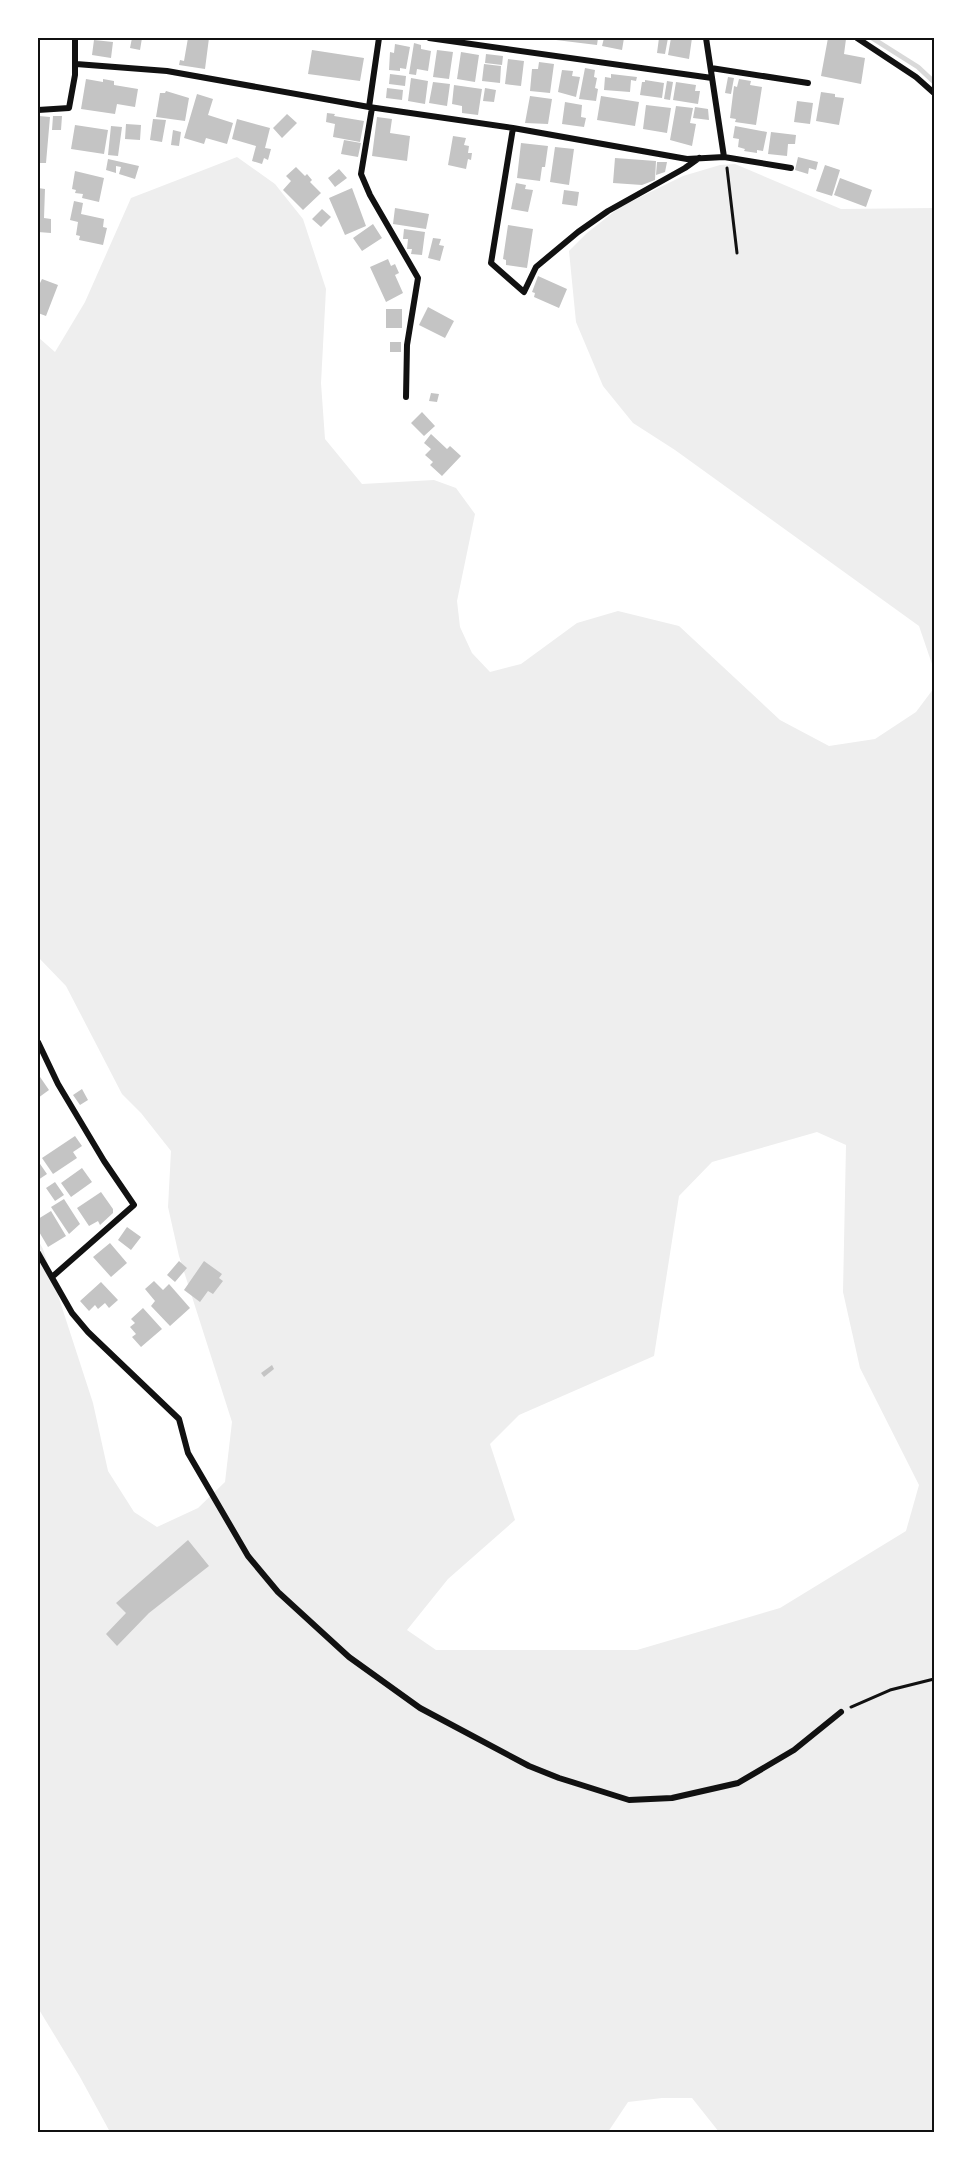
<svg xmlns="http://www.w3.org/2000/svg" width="972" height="2170" viewBox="0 0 972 2170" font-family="'Noto Serif',serif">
<rect width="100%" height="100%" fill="#fff"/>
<!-- green -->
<path fill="#eee" fill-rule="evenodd" d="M237 157 275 184 303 219 326 289 321 383 325 439 362 484 434 480 456 488 475 514 457 601 460 627 472 653 490 672 521 664 577 623 618 611 679 626 780 720 829 746 875 739 916 712 934 688V2132H719L692 2098H662L628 2102 608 2132H110L80 2077 38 2008V1240L43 1249 93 1403 108 1471 134 1512 157 1527 198 1508 225 1482 232 1422 179 1256 168 1207 171 1151 141 1113 122 1094 66 986 38 957V337L55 352 85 302 131 198ZM817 1132 846 1145 843 1292 860 1368 919 1485 906 1531 780 1608 637 1650H436L407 1630 448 1579 515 1520 490 1444 519 1415 654 1356 679 1196 712 1162Z
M735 164 841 209 934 208V670L919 626 675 450 633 423 603 386 576 322 569 251 587 233 620 207 683 176 720 165Z"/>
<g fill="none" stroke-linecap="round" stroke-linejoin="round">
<!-- stream -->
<path stroke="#d9d9d9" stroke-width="5" d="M872 38 918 67 934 82"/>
</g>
<!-- building -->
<path fill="#c4c4c4" d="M132 38H142L140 50 130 48Z
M188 38H209L205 69 179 65 180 60 184 61Z
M556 38H598L597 45 556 40Z
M604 38H624L622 50 602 46Z
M659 38H668L665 54 657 53Z
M671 38H692L689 59 668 55Z
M828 38 846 39 844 54 865 58 861 84 821 76Z
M94 40 113 42 111 58 92 55Z
M414 43 421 45V49L431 51 428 71 417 69 416 75 409 74Z
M395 44 410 47 406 69 400 68V71L389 70 390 52 394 53Z
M312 50 364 58 360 81 308 74Z
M437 50 453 52 449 79 433 77Z
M461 52 479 55 475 82 457 79Z
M486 54 503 56 502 65 485 63Z
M508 59 524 61 521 86 505 84Z
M539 62 554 64 550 93 530 91 532 69H538Z
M484 64 501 66 500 83 482 81Z
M585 68 595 70 594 77 597 78 595 88 598 89 596 101 579 99Z
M562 70 573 71 572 76 580 77 576 97 558 92Z
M390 74 406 76 405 86 389 84Z
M611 74 637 77 636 81 631 80 630 92 604 90 605 77 611 78Z
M728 77 734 78 731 94 725 93Z
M411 78 428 81 425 104 408 101Z
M86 79 103 82V79L114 81V85L138 89 135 107 117 104 115 114 81 109Z
M739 79 751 81 750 85 762 87 756 125 735 122 736 119 730 118 734 86 737 87Z
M645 80 664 83 662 98 640 95 642 82H645Z
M667 81 673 82 670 100 664 99Z
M433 82 450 84 447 106 429 103Z
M676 82 696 85 695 91H700L698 104 673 100Z
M454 85 482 89 478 115 462 113V106L452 104Z
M387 88 403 90 402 100 386 98Z
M485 88 496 90 494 102 483 101Z
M166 91 189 98 185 121 156 117 160 93H165Z
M821 92 835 94V97L844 98 839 125 816 121Z
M197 94 213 99 208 115 233 123 227 144 206 138 204 144 184 138Z
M530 96 552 99 548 124 525 123Z
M601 96 639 102 635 126 597 120Z
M797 101 813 103 810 124 794 122Z
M565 102 582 105 581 117 586 118 584 127 562 124Z
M646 105 671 108 667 133 643 129Z
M676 106 693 108 690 123 696 124 692 146 670 140Z
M695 107 708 109 709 120 693 118Z
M327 113 335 114 334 116 364 121 360 142 333 137 335 124 326 122Z
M287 114 297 123 282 138 273 128Z
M39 116 50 117 46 163H38V121Z
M53 116H62L61 130H52Z
M377 117 392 119 390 133 410 136 407 161 372 156Z
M153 119 166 120 162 142 150 140Z
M237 119 270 128 265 148 271 149 268 160 264 158 262 164 252 161 256 146 232 139Z
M126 124 141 125 140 140 125 139Z
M75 125 108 130 104 154 71 149Z
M111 126 122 127 118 156 108 155Z
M735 126 767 132 763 151 757 150V153L744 151 745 149 738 147 739 139 733 138Z
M173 130 181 132 179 146 171 145Z
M771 132 796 135 795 144H788L787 156 768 154Z
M453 136 466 138 464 145 469 146 468 153H472L471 160 468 159 466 169 448 165Z
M344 140 361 143 358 157 341 154Z
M521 143 548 146 545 167H542L540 181 517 178Z
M555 147 574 149 569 185 550 182Z
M798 157 818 162 816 170 809 168 808 174 795 170Z
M615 158 656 161 655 180 642 185 613 183Z
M108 159 139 166 135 179 119 174 121 167 116 166V173L106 170Z
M657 162H667L665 172 656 175Z
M825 165 840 170 832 196 816 191Z
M296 167 305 176 307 174 312 180 310 182 321 193 303 210 283 190 291 181 286 176Z
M339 169 347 178 335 187 328 178Z
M75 171 104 178 99 202 82 198 83 194 75 193 76 190 72 189Z
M840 178 872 190 866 207 834 195Z
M516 183 526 185 525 189 533 190 528 212 511 209Z
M38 188 45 189 44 218 51 219V233L38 232Z
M352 188 366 226 345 235 329 198Z
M564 190 579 192 577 206 562 204Z
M74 201 83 203 81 214 104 219 103 227 107 228 103 245 79 240 80 236 76 235 78 222 70 220Z
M395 208 429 214 426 229 393 224Z
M322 209 331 217 321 227 312 219Z
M373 224 382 238 362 251 353 238Z
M508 225 533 229 527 268 506 265V260L503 259Z
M404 229 425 232 422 255 411 254 412 249H407L408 239H403Z
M433 238 441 239 439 245 444 246 440 261 428 258Z
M388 259 391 266 395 264 399 273 395 275 403 293 386 302 370 267Z
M538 276 567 289 559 308 534 297 535 293 532 292Z
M42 279 58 285 46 316 38 313V284L39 285Z
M428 307 454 321 445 338 419 325Z
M386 309H402V328H386Z
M390 342H401V352H390Z
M431 393 439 394 437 402 429 401Z
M422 412 435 426 424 436 411 423Z
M431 434 447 449 450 446 461 456 442 476 430 465 433 462 425 455 431 449 424 443Z
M38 1074 49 1090 38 1098Z
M82 1089 88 1100 80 1105 73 1095Z
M75 1136 82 1146 73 1152 77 1158 53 1174 42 1158Z
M38 1161 47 1174 38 1180Z
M82 1168 92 1182 71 1197 61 1183Z
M55 1182 64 1195 55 1201 46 1188Z
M101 1192 113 1209V1213L100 1225 98 1221 89 1226 77 1208Z
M64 1199 80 1224 69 1234 51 1207Z
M51 1211 66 1236 48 1247 38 1230V1219Z
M127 1227 141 1237 131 1250 118 1240Z
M110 1243 127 1263 111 1277 93 1257Z
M179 1261 187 1268 175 1282 167 1275Z
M204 1261 222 1274 219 1278 223 1281 213 1294 208 1291 200 1302 184 1290Z
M154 1281 163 1290 169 1284 190 1308 170 1326 151 1306 155 1301 145 1289Z
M101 1282 118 1300 109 1308 105 1303 98 1309 95 1305 89 1311 80 1301Z
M143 1308 162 1329 141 1347 132 1337 136 1334 130 1327 135 1323 131 1319Z
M272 1365 274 1369 264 1377 261 1373Z
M188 1540 209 1566 149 1613 117 1646 106 1634 126 1613 116 1603Z"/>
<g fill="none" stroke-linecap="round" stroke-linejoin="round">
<!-- path -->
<path stroke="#111" stroke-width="3" d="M727 168 737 253
M851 1707 890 1690 934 1679"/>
<!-- minor -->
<path stroke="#111" stroke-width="6" d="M429 38 712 78
M857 38 916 77 934 93
M76 64 167 71 369 107 513 128 687 159 724 157 706 38
M711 68 808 83
M369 107 379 38
M372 108 361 174 370 195 418 278 407 345 406 397
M38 110 69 108 75 75V38
M513 128 491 263 524 292 536 267 578 232 608 211 685 168 699 158
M724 157 791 168
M38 1042 58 1084 104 1161 134 1205 52 1277
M38 1253 72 1313 88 1332 179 1419 188 1453 248 1556 278 1592 349 1657 420 1708 529 1766 559 1778 629 1800 672 1798 738 1783 794 1750 841 1712"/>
</g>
<!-- border -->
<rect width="972" height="2170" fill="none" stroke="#ffffff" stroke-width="78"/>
<rect x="39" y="39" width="894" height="2092" fill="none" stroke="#111" stroke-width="2"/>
</svg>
